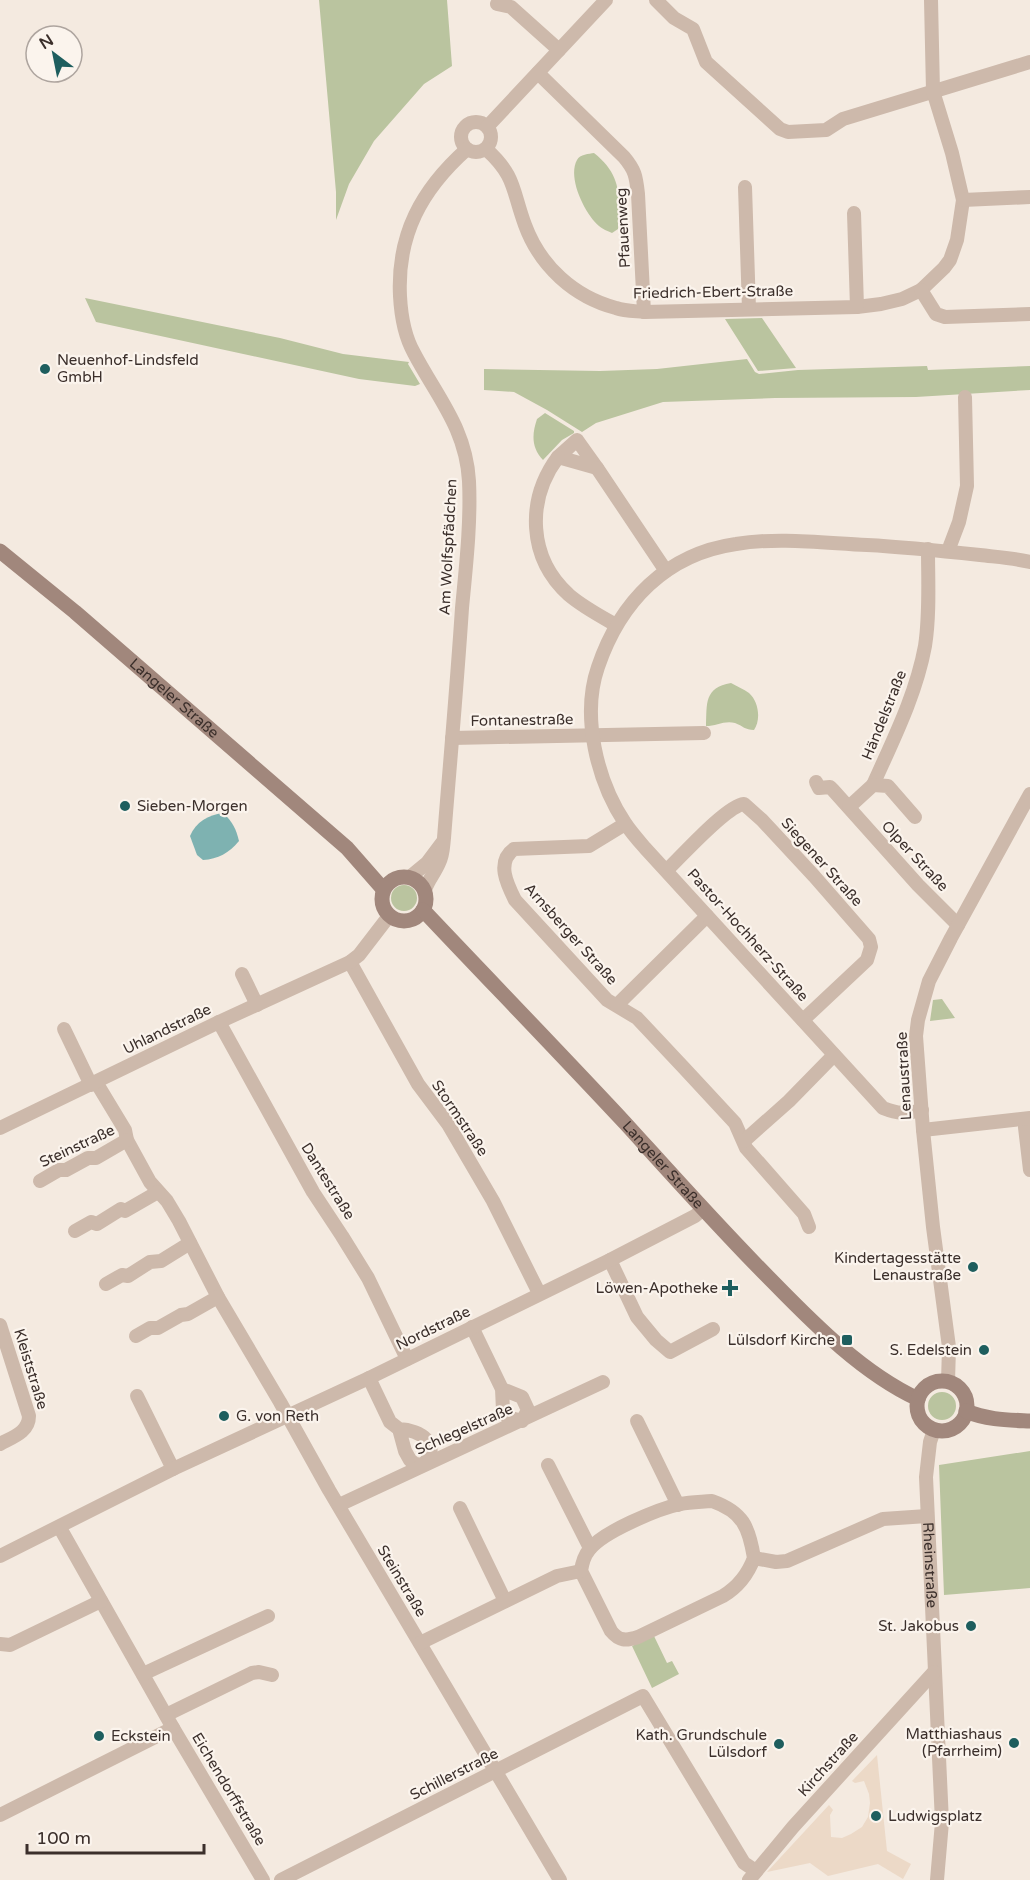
<svg xmlns="http://www.w3.org/2000/svg" width="1030" height="1880" viewBox="0 0 1030 1880" font-family="'Varela Round',sans-serif">
<rect width="100%" height="100%" fill="#f4eae0"/>
<!-- green -->
<path fill="#bac49f" d="M319 0H447L452 66 424 84 374 141 349 184 336 220V192Z
M594 153C622 175 620 197 618 229L612 233C608 231 602 229 599 226 585 214 567 178 577 160 580 154 589 154 594 153Z
M85 298 280 338 343 354 409 362 408 364 420 384 415 386 359 379 96 322Z
M762 318 796 368 758 371 725 319Z
M747 359 755 372 759 374 798 370 927 366 928 370 1030 366V390L916 397 775 398 663 402 596 423 582 432 547 410 514 392 484 390V369L600 371 657 369Z
M545 413 574 431V433L562 440 543 460C531 447 532 434 537 419Z
M731 683C736 686 744 689 749 693 759 702 761 720 754 730 745 730 743 726 735 723 725 720 716 726 706 726 707 703 704 688 731 683Z
M391 898a13 13 0 1 1 26 0a13 13 0 1 1-26 0Z
M942 999 955 1018 930 1021 933 1000Z
M928 1406a14 14 0 1 1 28 0a14 14 0 1 1-28 0Z
M1030 1451V1588L944 1595 939 1465Z
M654 1636 667 1663 672 1661 679 1674 652 1688 632 1646Z"/>
<!-- plaza -->
<path fill="#ecd9c7" d="M877 1755 887 1851 911 1864 903 1879 878 1864 828 1876 810 1863 767 1872 829 1805 833 1810 830 1815 831 1837 842 1838 851 1834 862 1827 868 1817 870 1803 869 1794 864 1781 855 1783 852 1781Z"/>
<!-- water -->
<path fill="#7eb2b1" d="M223 813C233 822 236 829 239 841 229 853 218 859 203 860L197 855 190 836C196 822 208 815 223 813Z"/>
<g fill="none" stroke-linecap="round" stroke-linejoin="round">
<!-- street -->
<g stroke="#cdb9ab" stroke-width="14">
<path d="M656 0 674 18 693 29 706 62 780 129 788 132 826 130 843 119 1030 62"/>
<path d="M497 4 511 7 559 50"/>
<path d="M538 73 624 157C635 170 636 176 638 194L644 312"/>
<circle cx="476" cy="137" r="15"/>
<path d="M487 127 606 0"/>
<path d="M486 149C516 176 512 190 525 225 540 266 574 297 616 308 625 311 635 311 644 312L857 307 881 304 902 299 921 290 944 268 950 260 957 240 963 200 952 153 933 91 931 0"/>
<path d="M745 187 749 309"/>
<path d="M963 200 1030 197"/>
<path d="M854 213 857 307"/>
<path d="M921 290 936 314 945 317 1030 314"/>
<path d="M577 440 597 468 558 457Z"/>
<path d="M558 457C526 500 528 558 569 595 583 607 600 616 616 625"/>
<path d="M597 468 666 571"/>
<path d="M948 551 959 522 967 486 965 397"/>
<path d="M452 738 704 733"/>
<path d="M816 782 819 788 830 787 833 790 918 885 958 925"/>
<path d="M873 785C893 740 916 695 925 646 930 614 928 581 928 549"/>
<path d="M849 807 873 785 888 786 915 817"/>
<path d="M625 824 589 846 514 849C496 862 507 884 515 900L607 1000 637 1018 684 1068 735 1123 746 1148 804 1214 809 1227"/>
<path d="M667 870C682 856 726 806 744 804L762 820 814 876 869 939 871 947 867 960 803 1020"/>
<path d="M410 877 427 863 442 843"/>
<path d="M425 890C428 880 435 873 439 863 443 856 443 847 444 838 450 762 457 685 462 608 466 566 471 523 469 481 466 428 437 397 414 353 405 337 401 315 400 296 397 235 421 190 467 149"/>
<path d="M350 962 418 1084 448 1124 493 1201 539 1293"/>
<path d="M242 974 257 1005"/>
<path d="M617 1005 707 916"/>
<path d="M219 1022 313 1192 342 1236 368 1278 407 1359"/>
<path d="M64 1029 91 1085"/>
<path d="M96 1082 125 1130 127 1140 150 1182 167 1201 179 1221 218 1297 280 1402 329 1490 560 1880"/>
<path d="M922 1110C906 1114 898 1114 883 1108L645 848C638 840 631 832 625 823 597 781 581 716 598 667 620 602 666 554 736 544 778 537 824 543 867 545 905 547 943 551 980 555 997 557 1014 558 1030 562"/>
<path d="M1024 1119 1030 1170"/>
<path d="M0 1128 219 1022 350 962 359 955 389 916"/>
<path d="M923 1130 1030 1118"/>
<path d="M744 1141 789 1101 834 1055"/>
<path d="M40 1181 59 1170H66L88 1158H96L127 1140"/>
<path d="M75 1231 91 1222 97 1224 121 1209 125 1211 158 1192"/>
<path d="M610 1260 637 1317 656 1340 670 1352 713 1329"/>
<path d="M106 1284 122 1275 128 1276 150 1262 161 1261 190 1243"/>
<path d="M0 1325 29 1416C29 1432 13 1437 0 1444"/>
<path d="M472 1327 502 1389 503 1410 507 1417 522 1421 528 1410 522 1397 502 1389"/>
<path d="M136 1336 150 1328H158L181 1315 188 1314 218 1297"/>
<path d="M369 1378 390 1422 399 1429 405 1451 410 1460 415 1464 423 1465C443 1444 420 1430 399 1429"/>
<path d="M948 1382 949 1347 933 1227 923 1130 916 1036 918 1020 929 981 951 938 1030 794"/>
<path d="M137 1396 173 1469"/>
<path d="M637 1421 678 1505"/>
<path id="s1" d="M934 1430 930 1442 926 1477 942 1822 937 1880"/>
<path d="M548 1465 590 1548"/>
<path d="M712 1501C743 1512 749 1527 754 1558 748 1574 738 1587 723 1596L638 1637C626 1641 619 1641 611 1631L581 1571C582 1564 584 1556 589 1550 602 1532 658 1509 680 1504 691 1502 701 1502 712 1501Z"/>
<path d="M339 1505 603 1382"/>
<path d="M460 1508 505 1601"/>
<path d="M60 1528 173 1728 263 1880"/>
<path d="M0 1556 173 1469 369 1378 610 1260 695 1216 703 1209"/>
<path d="M754 1558 776 1562 787 1561 883 1519 927 1516"/>
<path d="M420 1643 557 1576 581 1571"/>
<path d="M0 1644 10 1645 101 1601"/>
<path d="M143 1674 268 1616"/>
<path d="M166 1715 252 1673 259 1672 272 1675"/>
<path d="M0 1815 173 1728"/>
<path d="M281 1880 643 1696 744 1863 756 1871"/>
<path d="M749 1880 793 1827 934 1672"/>
</g>
<!-- secondary -->
<g stroke="#a1877c" stroke-width="15">
<path id="s2" d="M0 551 75 612 347 848 383 889"/>
<circle cx="404" cy="899" r="22"/>
<path id="s3" d="M423 910C491 982 559 1052 626 1124 675 1178 723 1232 774 1283 816 1326 864 1374 918 1399"/>
<circle cx="942" cy="1406" r="25"/>
<path d="M966 1411C987 1420 1008 1420 1030 1421"/>
</g>
</g>
<!-- markers -->
<g fill="#1e5e5e" stroke="#fbf4ed" stroke-width="2">
<circle cx="45" cy="369" r="6"/>
<circle cx="125" cy="806" r="6"/>
<circle cx="973" cy="1267" r="6"/>
<path d="M727 1279h6v6h6v6h-6v6h-6v-6h-6v-6h6z"/>
<rect x="841" y="1334" width="12" height="12" rx="3"/>
<circle cx="984" cy="1350" r="6"/>
<circle cx="224" cy="1416" r="6"/>
<circle cx="971" cy="1626" r="6"/>
<circle cx="99" cy="1736" r="6"/>
<circle cx="1014" cy="1743" r="6"/>
<circle cx="779" cy="1744" r="6"/>
<circle cx="876" cy="1816" r="6"/>
</g>
<g text-anchor="middle" dominant-baseline="central" stroke-width="4.5" stroke-linejoin="round" paint-order="stroke">
<!-- street labels -->
<g font-size="15" fill="#3b2f2b" stroke="#fbf4ed">
<text transform="translate(623 228) rotate(-93)">Pfauenweg</text>
<text transform="translate(713 292) rotate(-1)">Friedrich-Ebert-Straße</text>
<text transform="translate(448 547) rotate(-87)">Am Wolfspfädchen</text>
<text stroke="none"><textPath href="#s2" startOffset="228">Langeler Straße</textPath></text>
<text transform="translate(884 715) rotate(-68)">Händelstraße</text>
<text transform="translate(522 720) rotate(-1)">Fontanestraße</text>
<text transform="translate(915 856) rotate(47)">Olper Straße</text>
<text transform="translate(822 862) rotate(48)">Siegener Straße</text>
<text transform="translate(571 934) rotate(48)">Arnsberger Straße</text>
<text transform="translate(748 935) rotate(48)">Pastor-Hochherz-Straße</text>
<text transform="translate(167 1029) rotate(-26)">Uhlandstraße</text>
<text transform="translate(904 1076) rotate(-93)">Lenaustraße</text>
<text transform="translate(460 1118) rotate(56)">Stormstraße</text>
<text transform="translate(77 1146) rotate(-25)">Steinstraße</text>
<text stroke="none"><textPath href="#s3" startOffset="350">Langeler Straße</textPath></text>
<text transform="translate(328 1181) rotate(58)">Dantestraße</text>
<text transform="translate(433 1328) rotate(-26)">Nordstraße</text>
<text transform="translate(31 1369) rotate(73)">Kleiststraße</text>
<text transform="translate(464 1429) rotate(-24)">Schlegelstraße</text>
<text stroke="none"><textPath href="#s1" startOffset="136">Rheinstraße</textPath></text>
<text transform="translate(402 1581) rotate(59)">Steinstraße</text>
<text transform="translate(828 1764) rotate(-48)">Kirchstraße</text>
<text transform="translate(454 1774) rotate(-27)">Schillerstraße</text>
<text transform="translate(229 1789) rotate(59)">Eichendorffstraße</text>
</g>
<!-- poi labels -->
<g font-size="15" fill="#3b2f2b" stroke="#fbf4ed" text-anchor="end">
<text x="57" y="360" text-anchor="start">Neuenhof-Lindsfeld<tspan x="57" dy="17">GmbH</tspan></text>
<text x="137" y="806" text-anchor="start">Sieben-Morgen</text>
<text x="961" y="1258">Kindertagesstätte<tspan x="961" dy="17">Lenaustraße</tspan></text>
<text x="718" y="1288">Löwen-Apotheke</text>
<text x="835" y="1340">Lülsdorf Kirche</text>
<text x="972" y="1350">S. Edelstein</text>
<text x="236" y="1416" text-anchor="start">G. von Reth</text>
<text x="959" y="1626">St. Jakobus</text>
<text x="1002" y="1734">Matthiashaus<tspan x="1002" dy="17">(Pfarrheim)</tspan></text>
<text x="767" y="1735">Kath. Grundschule<tspan x="767" dy="17">Lülsdorf</tspan></text>
<text x="111" y="1736" text-anchor="start">Eckstein</text>
<text x="888" y="1816" text-anchor="start">Ludwigsplatz</text>
</g>
</g>
<!-- north arrow -->
<g transform="translate(54 54) rotate(328)"><circle r="28" fill="#fbf4ed" stroke="#aea59f" stroke-width="1.5"/>
<path d="M0-4.5L10 22L0 15L-10 22Z" fill="#1e5e5e"/>
<text y="-9" font-size="16" font-weight="bold" text-anchor="middle" fill="#3b2f2b">N</text>
</g>
<!-- scale -->
<path d="M27 1844v9h177v-9" fill="none" stroke="#3b2f2b" stroke-width="3"/>
<text x="36" y="1844" font-size="18" fill="#3b2f2b" stroke="#fbf4ed" stroke-width="4.5" paint-order="stroke">100 m</text>
</svg>
